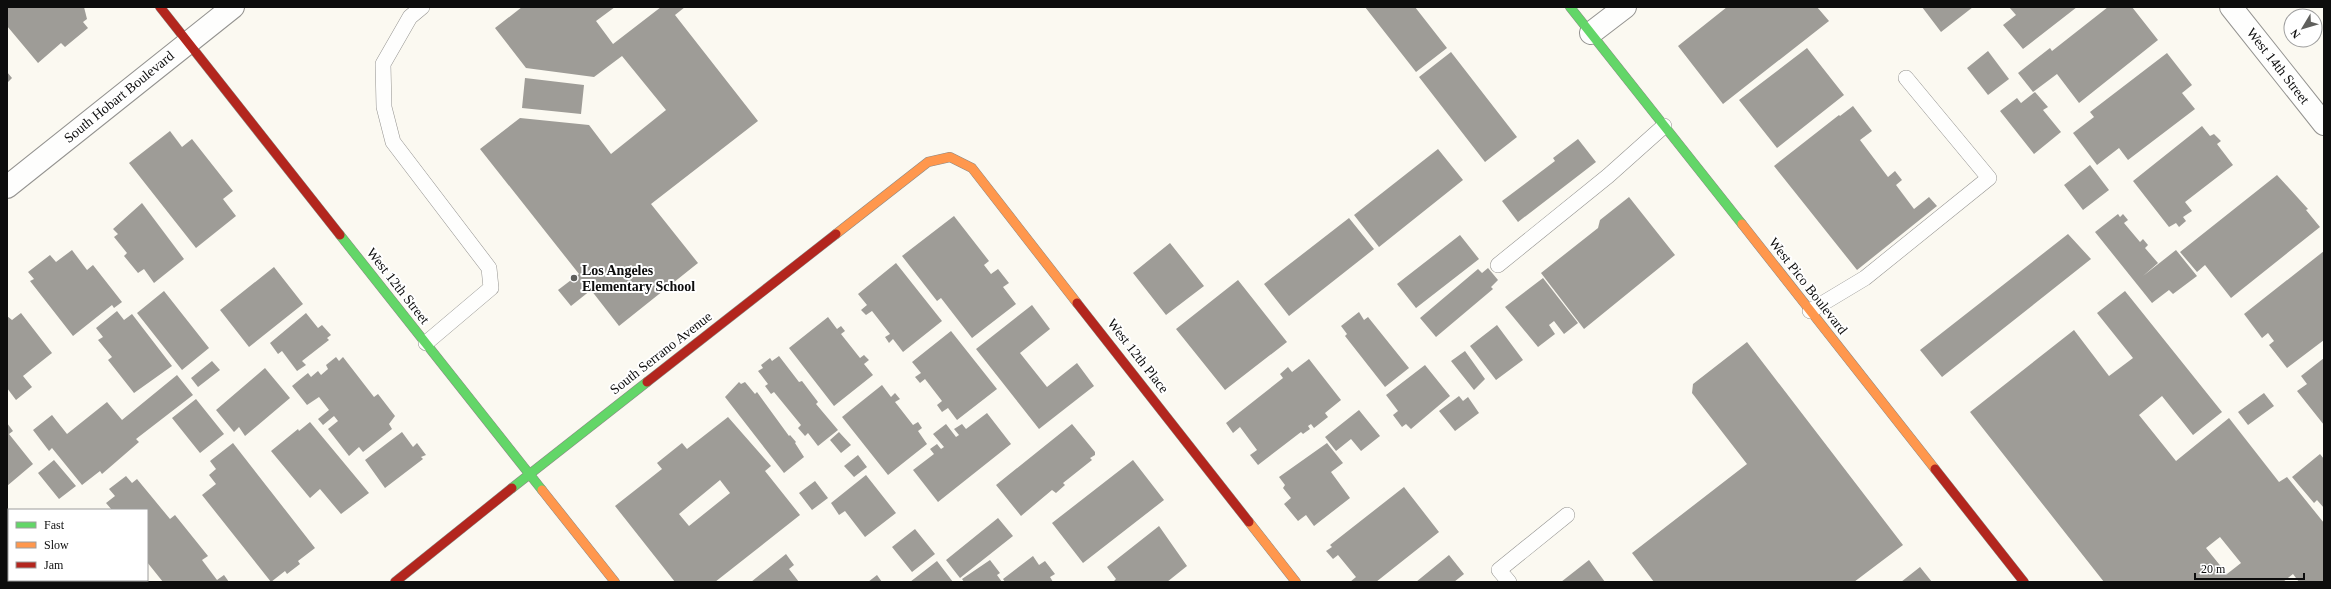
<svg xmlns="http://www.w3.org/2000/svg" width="2331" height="589" viewBox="0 0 2331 589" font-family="Georgia,serif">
<rect width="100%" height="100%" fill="#fbf9f1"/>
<!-- building -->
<path fill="#9e9c97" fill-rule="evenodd" d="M7 7H84L87 19 83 22 88 28 65 47 61 43 38 63 7 26Z
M522 7H615L596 21 613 44 661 7H685L675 15 758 121 651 204 698 263 619 326 591 290 571 306 558 290 579 274 480 149 520 118 589 125 611 154 666 110 622 56 594 77 526 68 495 28Z
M1365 7H1415L1447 48 1416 72Z
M1727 7H1817L1829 21 1723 104 1678 46Z
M1922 7H1973L1941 32Z
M2009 7H2077L2023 49 2003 25 2016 15Z
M2108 7H2132L2158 40 2079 103 2057 74 2033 92 2018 73 2050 48 2052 51Z
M1807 48 1844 95 1777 148 1739 100Z
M1988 51 2009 79 1988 95 1967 68Z
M1451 52 1517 137 1485 162 1419 77Z
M2167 53 2192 85 2182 93 2195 109 2128 160 2119 148 2097 165 2073 133 2094 117 2090 112Z
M7 72 12 78 7 83Z
M525 78 584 85 581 114 522 108Z
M2035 92 2048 107 2043 110 2061 132 2034 154 2000 111 2017 98 2021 103Z
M1853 106 1872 131 1860 140 1888 177 1895 171 1902 180 1896 185 1914 209 1929 197 1937 206 1857 270 1774 166 1839 115 1840 116Z
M2202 126 2210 136 2214 134 2221 141 2217 144 2233 165 2185 202 2192 211 2183 217 2186 221 2179 227 2176 223 2169 227 2133 181Z
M170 131 182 147 192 139 233 191 223 199 236 216 196 248 129 163Z
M1578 139 1596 162 1518 222 1502 201 1555 161 1553 158Z
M1438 149 1463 180 1379 247 1354 215Z
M2090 165 2109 190 2083 210 2064 185Z
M2277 175 2308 209 2306 210 2320 227 2231 298 2205 265 2197 272 2180 252Z
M1629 197 1675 255 1584 329 1541 273 1598 228 1600 220Z
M142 203 184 259 154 283 144 269 138 273 124 256 127 253 114 237 118 234 113 229Z
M2118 214 2120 217 2123 214 2128 220 2124 223 2140 242 2143 239 2148 245 2145 248 2158 263 2143 276 2176 250 2197 276 2173 294 2169 290 2152 303 2095 232Z
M954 216 989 261 984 265 991 274 998 269 1009 283 1003 287 1016 304 972 338 941 298 937 301 902 256Z
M1349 218 1374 249 1289 316 1264 284Z
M2068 234 2091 259 1942 377 1920 350Z
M1460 235 1479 259 1416 308 1397 284Z
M1170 243 1204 286 1166 315 1133 273Z
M72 250 87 270 93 265 122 302 114 308 112 305 73 336 30 281 34 279 28 272 50 255 56 262Z
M2324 251V340L2287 368 2269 345 2274 341 2268 333 2262 338 2244 314Z
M896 263 942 321 903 352 893 339 889 343 885 337 890 334 872 311 866 315 861 310 867 305 858 294Z
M274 267 303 304 249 347 220 310Z
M1488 268 1498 280 1491 287 1493 289 1436 337 1420 318 1478 269 1482 273Z
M1543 278 1578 323 1564 334 1554 321 1549 325 1555 334 1538 347 1505 307Z
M1238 280 1287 342 1225 390 1176 329Z
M164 291 209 348 182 370 137 313Z
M2125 291 2222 412 2193 435 2162 396 2139 415 2176 461 2229 418 2279 482 2287 477 2324 523V582H2299L2293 574 2283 582H2104L1970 412 2074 330 2109 376 2133 358 2097 313ZM2220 537 2241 563 2227 574 2206 548Z
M1032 305 1050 329 1020 353 1047 387 1077 363 1094 386 1039 429 976 349Z
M117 311 124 320 132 314 172 366 134 393 108 360 112 357 98 340 103 337 96 328Z
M1359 312 1364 320 1368 317 1409 368 1385 387 1345 336 1347 334 1341 326Z
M21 313 52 353 23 376 32 387 16 400 7 388V316L12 320Z
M306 313 318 328 322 325 331 335 327 338 329 340 302 361 306 365 297 371 282 351 278 354 270 343Z
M828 317 837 329 841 326 845 331 841 334 860 358 864 355 869 360 864 364 873 375 834 406 789 348Z
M1497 325 1523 360 1496 380 1470 346Z
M951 331 997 389 957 420 948 408 942 412 937 405 942 401 925 379 920 383 915 377 921 373 912 362Z
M1747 342 1903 545 1854 582H1654L1632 553 1747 464 1692 393 1693 384Z
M1465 351 1485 379 1474 390 1451 361Z
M779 356 799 382 802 381 818 402 816 404 838 430 818 446 808 433 805 436 798 428 801 425 774 392 771 394 765 386 768 384 758 371 763 368 761 365 770 358 772 361Z
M336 357 339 361 343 357 374 397 378 394 395 416 389 424 392 429 363 452 359 447 349 456 328 429 338 421 334 416 323 425 318 419 329 410 319 397 307 405 292 386 308 373 311 377 318 371 321 375 328 369 326 365Z
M2324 358V425L2297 391 2307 384 2301 376Z
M1309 359 1341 400 1325 413 1328 417 1314 428 1311 424 1308 426 1310 429 1303 434 1301 432 1258 465 1250 455 1257 450 1240 427 1233 433 1226 423 1283 378 1280 374 1288 367 1292 372Z
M212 361 220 370 198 387 191 378Z
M1425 365 1450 396 1411 429 1406 424 1402 427 1393 415 1398 411 1386 395Z
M265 368 290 398 245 436 239 427 234 432 216 410Z
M177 375 193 395 136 439 139 442 102 474 100 471 82 485 52 448 49 451 33 430 52 415 67 434 107 402 122 420Z
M739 382 741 384 745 382 755 394 757 392 789 436 790 435 796 442 795 443 804 457 784 473 725 397Z
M882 385 891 397 895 393 900 399 895 402 913 425 918 422 922 428 918 431 927 444 888 475 842 417Z
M2264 393 2274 406 2248 425 2238 412Z
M1459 396 1463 401 1468 397 1479 413 1455 431 1439 411Z
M196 399 224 434 200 453 172 418Z
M1359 410 1380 436 1361 451 1351 439 1336 451 1325 437Z
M987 413 1011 444 938 502 913 470 934 454 930 449 937 444 941 449 944 447 933 434 946 424 956 437 959 435 954 429 962 424 966 429Z
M728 417 771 466 765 471 800 515 715 582H675L615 506 662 469 657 463 682 443 687 449ZM720 480 730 493 689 526 679 514Z
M310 422 369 493 341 514 320 489 310 498 271 451 298 429 299 431Z
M7 423 13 431 9 434 33 464 7 486Z
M1072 424 1095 452V455L1090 458 1092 460 1063 483 1065 485 1056 493 1052 490 1021 516 996 485Z
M402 432 413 447 417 443 426 455 421 457 423 459 385 488 365 460Z
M839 432 851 445 841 453 830 440Z
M233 443 315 548 298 561 300 564 287 574 285 571 271 582 202 495 216 484 209 475 216 469 210 461Z
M1327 443 1343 463 1331 472 1350 498 1314 526 1306 515 1298 521 1284 504 1291 498 1283 488 1285 485 1279 477Z
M2320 454 2324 459V508L2317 500 2314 503 2292 477Z
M858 455 867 467 854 477 844 466Z
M54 460 76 486 59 499 38 473Z
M1133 460 1164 500 1083 563 1052 523Z
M866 475 896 513 865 537 845 511 839 515 831 503Z
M126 476 132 483 137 479 170 519 175 515 208 556 202 560 217 580 224 575 229 582H163L147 562V510H112L106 503 115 496 109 489Z
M815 481 828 498 812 510 799 493Z
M1404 487 1439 532 1376 582H1350L1356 577 1338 555 1333 559 1326 551 1332 547 1330 545Z
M998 518 1013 536 960 578 946 560Z
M1159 526 1187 566 1167 582H1113L1116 579 1107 567Z
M915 529 935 554 912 572 892 547Z
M786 554 794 565 789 569 799 582H751Z
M1449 555 1464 574 1454 582H1416Z
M1033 556 1039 565 1045 561 1055 574 1050 577 1053 582H1005L1003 579Z
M990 560 1000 573 997 575 1002 582H964L962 579Z
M1589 560 1605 582H1561Z
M937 561 953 582H910Z
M1920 567 1932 582H1901Z
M877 575 882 582H868Z
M11 580H144L146 582H13Z"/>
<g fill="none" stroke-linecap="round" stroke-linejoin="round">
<defs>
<path id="lane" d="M422 7 410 17 383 64 384 107 393 142 489 268 491 288 426 343
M1498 265 1608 176 1664 126
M1810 311 1865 278 1989 178 1906 78
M1509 582 1499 570 1567 515"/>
<path id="street" d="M2231 7 2324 124
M1591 33 1625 7
M7 187 233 7"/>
<path id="fast" d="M1570 7 1742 224
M340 235 542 490
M512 488 647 382"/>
<path id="slow" d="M1742 224 1935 469
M836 234 928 162 950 157 972 168 1077 303
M542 490 615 582
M1249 522 1296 582"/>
<path id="jam" d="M160 7 340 235
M1077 303 1249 522
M647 382 836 234
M1935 469 2024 582
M395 582 512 488"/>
</defs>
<!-- lane casing -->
<use href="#lane" stroke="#949390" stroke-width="16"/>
<!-- street casing -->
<use href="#street" stroke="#949390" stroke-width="24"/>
<!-- fast casing -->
<use href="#fast" stroke="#8b8a86" stroke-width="10"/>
<!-- slow casing -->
<use href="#slow" stroke="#8b8a86" stroke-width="10"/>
<!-- jam casing -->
<use href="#jam" stroke="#8b8a86" stroke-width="10"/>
<!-- lane -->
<use href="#lane" stroke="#fefefd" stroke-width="15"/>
<!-- street -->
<use href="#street" stroke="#fefefd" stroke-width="22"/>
<!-- fast -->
<use href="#fast" stroke="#63d668" stroke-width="9"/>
<!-- slow -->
<use href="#slow" stroke="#ff974d" stroke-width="9"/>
<!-- jam -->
<use href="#jam" stroke="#b3261e" stroke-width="9"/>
</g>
<!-- markers -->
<circle fill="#60605d" stroke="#fff" stroke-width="1.5" cx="574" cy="278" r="4"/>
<g text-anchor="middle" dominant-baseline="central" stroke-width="4" stroke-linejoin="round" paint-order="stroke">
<!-- street labels -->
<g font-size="14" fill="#0d0d0d" stroke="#fff">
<text transform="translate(2278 66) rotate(52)">West 14th Street</text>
<text transform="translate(119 97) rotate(-39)">South Hobart Boulevard</text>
<text transform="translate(398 286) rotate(52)">West 12th Street</text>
<text transform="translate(1808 286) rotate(52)">West Pico Boulevard</text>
<text transform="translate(661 353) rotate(-38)">South Serrano Avenue</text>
<text transform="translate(1138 356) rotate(52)">West 12th Place</text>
</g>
<!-- poi labels -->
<g font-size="14" font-weight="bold" fill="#0d0d0d" stroke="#fff" text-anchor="start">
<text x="582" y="270">Los Angeles<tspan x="582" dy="16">Elementary School</tspan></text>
</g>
</g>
<!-- border -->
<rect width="2331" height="589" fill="none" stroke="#0d0d0d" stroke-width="16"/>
<!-- legend -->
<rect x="8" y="509" width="140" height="72" fill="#ffffff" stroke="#9e9e9e"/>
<rect x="16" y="522" width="20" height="6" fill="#63d668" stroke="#9e9e9e"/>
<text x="44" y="529" font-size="12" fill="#0d0d0d">Fast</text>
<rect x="16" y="542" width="20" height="6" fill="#ff974d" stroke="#9e9e9e"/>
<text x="44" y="549" font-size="12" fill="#0d0d0d">Slow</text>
<rect x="16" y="562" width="20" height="6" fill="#b3261e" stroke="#9e9e9e"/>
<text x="44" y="569" font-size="12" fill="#0d0d0d">Jam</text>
<!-- north arrow -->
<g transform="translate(2303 28) rotate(232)"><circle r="19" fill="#ffffff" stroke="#9e9e9e"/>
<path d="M0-3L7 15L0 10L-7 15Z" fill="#60605d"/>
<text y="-6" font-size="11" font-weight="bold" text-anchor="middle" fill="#0d0d0d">N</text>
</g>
<!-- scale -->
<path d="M2195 573v6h109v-6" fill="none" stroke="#0d0d0d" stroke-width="2"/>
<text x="2201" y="573" font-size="12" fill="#0d0d0d" stroke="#ffffff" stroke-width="3" paint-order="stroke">20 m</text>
</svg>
